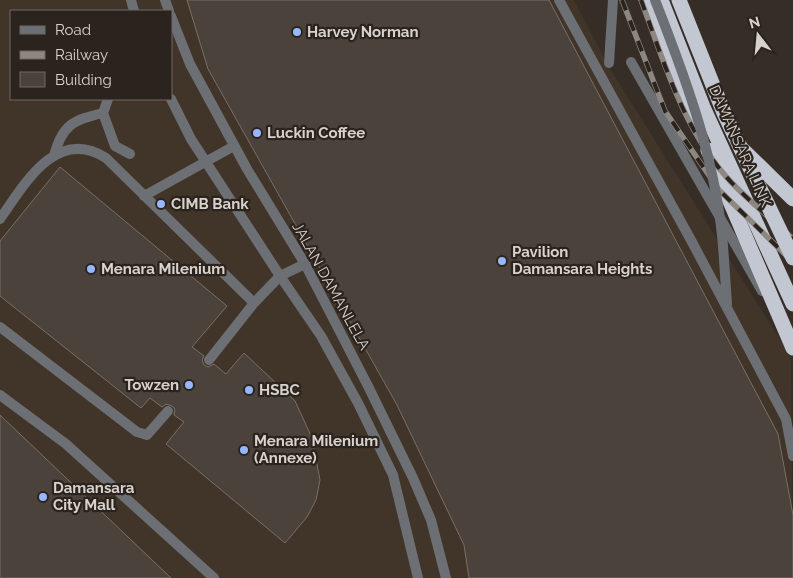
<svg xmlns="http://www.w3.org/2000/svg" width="793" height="578" viewBox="0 0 793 578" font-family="Raleway,sans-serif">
<rect width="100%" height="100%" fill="#352d26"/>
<!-- built -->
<path fill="#413429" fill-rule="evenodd" d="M0 0H574L609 67 791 357 793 578H0ZM11 11H171V99H11Z"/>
<!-- building -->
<path fill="#4a423b" stroke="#797068" d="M187 0H549L778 434 793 515V578H469L464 545 397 405 208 69Z
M60 167 227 306 192 347 204 356 202 360 204 365 208 367 214 364 226 374 244 353 295 401 312 438 320 480 316 500 307 517 285 543 166 444 184 422 174 415 175 409 172 406 166 404 162 407 150 398 141 408 0 296V241Z
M0 415 171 578H0Z"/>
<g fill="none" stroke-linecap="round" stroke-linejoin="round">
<!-- lane -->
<path stroke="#6c6f73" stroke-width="10" d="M559 0 692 242 786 419 793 456
M631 62 762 291
M609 63 613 0
M108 99 103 113 115 146 130 154
M54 156C62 125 73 120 103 113
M144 196 234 146
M0 219C24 185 56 126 106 158L254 303
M724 260 727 304
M0 327 137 432 147 435 168 411
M209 360 254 303 280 276 305 264
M0 395 66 444 214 578"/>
<!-- street -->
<path stroke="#6c6f73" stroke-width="10" d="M131 0 134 11
M165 0 169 11
M171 16 190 64 247 169 305 264 368 386 413 478 431 520 446 578
M171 99 191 139 280 276 321 336 358 403 393 475 418 578"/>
<!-- highway -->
<path stroke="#c2c7d2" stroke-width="15" d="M647 0 694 119
M661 0 703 107 793 304
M708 150 793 348
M743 150 793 199"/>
<defs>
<path id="rail" d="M622 0 665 111 719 190 793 262
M641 0C664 62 684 132 731 182 750 202 773 220 793 239"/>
</defs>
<!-- rail casing -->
<use href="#rail" stroke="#8d8781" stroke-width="5.5"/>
<!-- rail -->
<use href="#rail" stroke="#2b231d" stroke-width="4" stroke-dasharray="11" stroke-linecap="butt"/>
<!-- lane-bridge -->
<path stroke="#6c6f73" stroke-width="10" d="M655 0C688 84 719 168 724 260"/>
<!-- highway-bridge -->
<path stroke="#c2c7d2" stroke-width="15" d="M679 0 724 113 793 258"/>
</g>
<!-- markers -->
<g fill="#96b6fd" stroke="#2b231d" stroke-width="2">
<circle cx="297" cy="32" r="5"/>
<circle cx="257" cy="133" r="5"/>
<circle cx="161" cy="204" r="5"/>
<circle cx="502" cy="261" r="5"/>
<circle cx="91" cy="269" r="5"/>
<circle cx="189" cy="385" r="5"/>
<circle cx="249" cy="390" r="5"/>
<circle cx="244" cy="450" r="5"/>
<circle cx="43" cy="497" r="5"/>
</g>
<g text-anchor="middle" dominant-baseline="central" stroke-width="4.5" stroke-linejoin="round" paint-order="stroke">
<!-- poi labels -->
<g font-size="15" font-weight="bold" fill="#d7d2cd" stroke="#2b231d" text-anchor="start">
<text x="307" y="32">Harvey Norman</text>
<text x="267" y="133">Luckin Coffee</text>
<text x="171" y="204">CIMB Bank</text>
<text x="512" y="252">Pavilion<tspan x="512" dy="17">Damansara Heights</tspan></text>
<text x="101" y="269">Menara Milenium</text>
<text x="179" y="385" text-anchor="end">Towzen</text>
<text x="259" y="390">HSBC</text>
<text x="254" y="441">Menara Milenium<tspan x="254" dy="17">(Annexe)</tspan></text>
<text x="53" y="488">Damansara<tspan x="53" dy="17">City Mall</tspan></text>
</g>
<!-- street labels -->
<g font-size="15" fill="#d7d2cd" stroke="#2b231d">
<text transform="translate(740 146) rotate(66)">DAMANSARA LINK</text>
<text transform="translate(331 286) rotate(61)">JALAN DAMANLELA</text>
</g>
</g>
<!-- legend -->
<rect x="10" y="10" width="162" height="90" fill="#2b231d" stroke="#706963"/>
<rect x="20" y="26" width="25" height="8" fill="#6c6f73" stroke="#706963"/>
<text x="55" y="35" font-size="15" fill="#d7d2cd">Road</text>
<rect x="20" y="51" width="25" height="8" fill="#8d8781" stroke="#706963"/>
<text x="55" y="60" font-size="15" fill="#d7d2cd">Railway</text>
<rect x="20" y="72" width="25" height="15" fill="#4a423b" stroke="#706963"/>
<text x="55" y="85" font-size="15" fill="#d7d2cd">Building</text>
<!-- north arrow -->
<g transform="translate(758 35) rotate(344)" stroke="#2b231d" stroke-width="4" paint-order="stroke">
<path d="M0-4L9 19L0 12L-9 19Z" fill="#d7d2cd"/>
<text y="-8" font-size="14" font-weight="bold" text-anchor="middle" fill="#d7d2cd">N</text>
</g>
</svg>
